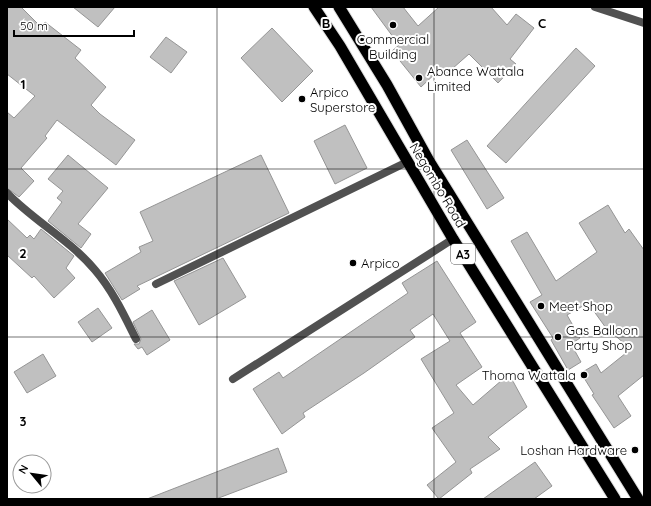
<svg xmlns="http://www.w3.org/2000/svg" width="651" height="506" viewBox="0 0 651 506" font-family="Quicksand,sans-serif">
<rect width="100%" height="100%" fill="#fff"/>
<!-- building -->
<path fill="#c0c0c0" stroke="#959595" d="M7 7H21L41 27 45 22 81 50 75 58 106 87 91 105 100 114 135 140 116 165 57 120 45 136 47 138 21 168 34 181 19 197 7 188V112L14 118 35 96 7 74Z
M73 7H115L98 27Z
M371 7H403L418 26 439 7H491L507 25 516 14 534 28 510 59 516 64 498 83 469 54 444 76 439 70 421 87 392 51 399 45Z
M272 28 313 71 282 102 241 58Z
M166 37 187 52 171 73 150 57Z
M576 48 595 66 506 163 487 146Z
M345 125 367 168 335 184 314 141Z
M467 140 504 198 487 209 451 150Z
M68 155 108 188 78 224 91 234 81 248 48 221 62 202 57 198 63 191 48 179Z
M261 155 289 213 137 286 140 289 122 300 105 273 141 252 139 247 153 241 140 212Z
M608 205 625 233 629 229 644 250V375L618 396 631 416 614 428 592 395 594 394 581 373 596 364 601 373 631 349 606 328 588 303 567 315 580 338 571 344 581 362 568 370 551 340 553 338 530 302 542 295 511 241 527 232 556 281 597 252 579 223Z
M7 219 27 238 30 235 34 239 41 229 74 256 66 268 75 278 54 298 34 276 32 278 7 255Z
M223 258 246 297 199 325 174 281Z
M437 261 476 322 460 333 482 367 456 385 473 405 509 374 527 407 488 437 500 449 470 469 472 473 439 499 427 485 456 462 432 428 454 413 421 359 450 341 433 314 410 330 415 337 364 373 303 413 305 417 282 434 253 389 279 372 283 378 408 293 402 283Z
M98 308 112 328 92 342 78 322Z
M152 310 170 340 147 355 142 347 138 349 134 344H139L141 339 133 322Z
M43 354 56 376 27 393 14 372Z
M278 448 287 472 216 499H147Z
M535 462 552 486 534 499H483Z"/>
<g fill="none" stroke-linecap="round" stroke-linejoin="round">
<defs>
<path id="trunk" d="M314 7 340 46 453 239 615 499
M339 7 387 85 429 161 638 499"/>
</defs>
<!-- trunk casing -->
<use href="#trunk" stroke="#dbdbdb" stroke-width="13"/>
<!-- service -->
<path stroke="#515151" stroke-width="8" d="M156 284 407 162
M233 379 453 239"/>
<!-- minor -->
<path stroke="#515151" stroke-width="8" d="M7 193C34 221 70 240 95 270 113 291 124 315 136 339"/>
<!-- tertiary -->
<path stroke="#515151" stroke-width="8" d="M595 7 644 23"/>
<!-- trunk -->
<use href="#trunk" stroke="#000" stroke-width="11"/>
</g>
<!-- grid -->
<path fill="none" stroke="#000" stroke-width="1" stroke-opacity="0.55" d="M217 7V499M434 7V499M7 169H644M7 337H644"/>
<!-- markers -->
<g fill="#000" stroke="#fff" stroke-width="1.5">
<circle cx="393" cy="25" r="4"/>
<circle cx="419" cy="78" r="4"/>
<circle cx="302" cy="99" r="4"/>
<circle cx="353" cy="263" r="4"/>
<circle cx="541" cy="306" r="4"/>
<circle cx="558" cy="337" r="4"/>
<circle cx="584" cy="375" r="4"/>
<circle cx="635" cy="450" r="4"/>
</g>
<g text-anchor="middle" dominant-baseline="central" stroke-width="4" stroke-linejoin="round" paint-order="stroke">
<!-- shield labels -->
<rect fill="#fff" stroke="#4c4c4c" stroke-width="1" x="451" y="244" width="24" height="20" rx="3"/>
<g font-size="12" font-weight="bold" fill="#000">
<text x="463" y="254">A3</text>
</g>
<!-- poi labels -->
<g font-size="13" fill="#000" stroke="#fff" text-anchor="start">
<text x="393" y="39" text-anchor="middle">Commercial<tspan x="393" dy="15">Building</tspan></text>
<text x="427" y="71">Abance Wattala<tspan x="427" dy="15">Limited</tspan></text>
<text x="310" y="92">Arpico<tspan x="310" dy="15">Superstore</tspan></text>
<text x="361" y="263">Arpico</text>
<text x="549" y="306">Meet Shop</text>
<text x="566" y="330">Gas Balloon<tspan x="566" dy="15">Party Shop</tspan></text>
<text x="576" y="375" text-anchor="end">Thoma Wattala</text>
<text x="627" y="450" text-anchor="end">Loshan Hardware</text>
</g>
<!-- street labels -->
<g font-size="13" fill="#000" stroke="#fff">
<text transform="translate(438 185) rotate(59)">Negombo Road</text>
</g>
</g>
<g font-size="13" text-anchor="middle" font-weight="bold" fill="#000" stroke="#fff" stroke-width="4" stroke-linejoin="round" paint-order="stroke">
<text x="326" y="28">B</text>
<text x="542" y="28">C</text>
<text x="23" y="89">1</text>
<text x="23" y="258">2</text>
<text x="23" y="426">3</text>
</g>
<!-- border -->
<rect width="651" height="506" fill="none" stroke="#000000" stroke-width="16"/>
<!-- north arrow -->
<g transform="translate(32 474) rotate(299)"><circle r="19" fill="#ffffff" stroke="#999999"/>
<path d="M0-3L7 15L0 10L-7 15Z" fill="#000000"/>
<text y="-6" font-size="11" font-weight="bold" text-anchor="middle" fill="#000000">N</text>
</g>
<!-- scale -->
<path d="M14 30v6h120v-6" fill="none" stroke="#000000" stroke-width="2"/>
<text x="20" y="30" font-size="12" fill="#000000" stroke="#ffffff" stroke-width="3" paint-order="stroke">50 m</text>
</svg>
